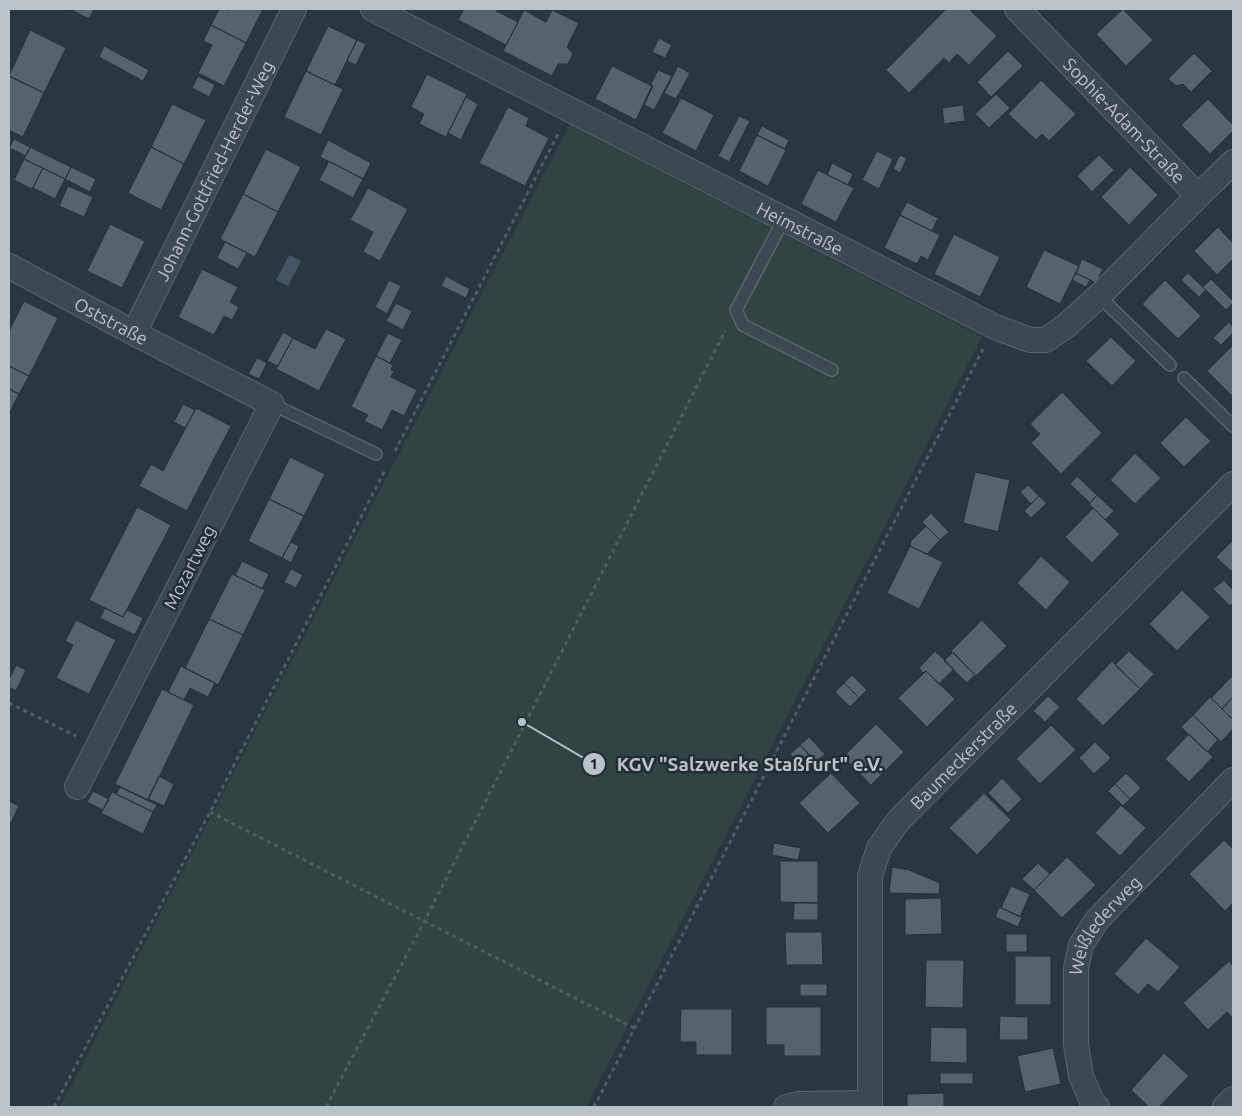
<svg xmlns="http://www.w3.org/2000/svg" width="1242" height="1116" viewBox="0 0 1242 1116" font-family="Ubuntu,sans-serif">
<rect width="100%" height="100%" fill="#2a3640"/>
<!-- green -->
<path fill="#2f4443" d="M570 124 982 337 586 1107H60Z"/>
<!-- water -->
<path fill="#425666" d="M289 255 301 261 288 286 276 280Z"/>
<!-- building -->
<path fill="#56636c" stroke="#252f37" d="M70 9H94L89 19Z
M219 9 229 10 230 9H263L246 43 211 25Z
M464 9H497L496 11 518 22 506 45 458 20Z
M946 9H969L997 36 969 65 957 54 949 63 944 58 909 93 886 70Z
M1123 9 1153 40 1126 66 1096 34Z
M524 10 546 22 552 10 579 23 567 47 573 54 568 64H558L552 76 503 51Z
M211 25 246 43 224 86 198 73 212 45 203 41Z
M328 26 357 40 335 85 306 71Z
M30 30 66 48 44 93 9 76Z
M659 38 672 45 665 58 652 52Z
M357 40 366 44 356 65 347 61Z
M104 46 149 70 143 81 99 57Z
M1008 51 1023 66 991 97 977 82Z
M1194 53 1212 71 1191 92 1183 84 1176 86 1168 79Z
M612 66 652 86 636 120 595 99Z
M678 66 690 73 676 99 664 93Z
M658 70 672 76 654 110 644 105 653 86 651 84Z
M306 71 343 89 321 135 284 117Z
M427 74 467 94 446 137 419 124 424 114 411 107Z
M9 76 44 93 23 137 9 130Z
M198 76 215 85 209 97 192 88Z
M1041 80 1076 114 1049 141 1042 134 1036 140 1008 114Z
M996 94 1010 108 989 128 975 114Z
M466 97 478 104 461 140 448 133Z
M681 98 714 115 696 151 662 133Z
M1208 99 1233 125V131L1210 154 1181 125Z
M172 104 206 120 184 164 151 147Z
M963 105 965 121 944 124 942 108Z
M508 107 529 118 526 126 549 138 525 186 479 163Z
M739 116 750 121 729 162 718 156Z
M762 126 789 140 785 149 757 135Z
M757 135 786 150 768 186 739 171Z
M14 139 30 147 26 156 9 148Z
M328 140 371 163 363 179 320 157Z
M30 147 71 167 65 179 24 159Z
M151 147 184 164 161 210 128 193Z
M266 149 301 167 278 212 243 194Z
M877 151 893 159 879 189 862 180Z
M900 155 907 158 900 173 893 169Z
M1099 155 1114 170 1092 192 1077 176Z
M24 159 43 168 32 189 14 180Z
M329 161 363 179 353 198 319 180Z
M832 163 853 174 848 185 827 175Z
M71 167 96 179 90 192 65 179Z
M1130 167 1158 195 1129 225 1101 197Z
M43 168 65 179 55 199 33 188Z
M818 170 854 188 836 222 801 204Z
M68 186 93 197 84 217 59 206Z
M368 188 408 209 380 261 363 252 373 232 350 220Z
M243 194 278 212 255 257 220 239Z
M907 202 938 218 932 231 900 215Z
M900 215 940 235 928 260 921 256 917 264 884 248Z
M110 224 145 241 122 288 87 271Z
M1218 227 1233 243V259L1217 275 1194 251Z
M954 234 1000 257 980 297 934 274Z
M225 242 247 253 238 269 217 258Z
M1044 250 1079 266 1060 304 1026 287Z
M1082 259 1103 269 1096 283 1076 273Z
M202 269 238 287 230 302 239 307 232 320 224 316 214 335 178 317Z
M1076 273 1090 280 1086 287 1072 280Z
M1188 273 1206 290 1199 297 1181 280Z
M446 276 470 289 466 298 441 286Z
M1211 279 1233 301V303L1226 310 1203 287Z
M389 280 401 286 387 314 375 307Z
M1165 280 1201 316 1178 339 1142 304Z
M24 301 58 318 29 376 9 366V331Z
M396 303 412 311 403 330 386 321Z
M1229 322 1233 327V333L1221 345 1213 338Z
M326 329 346 339 319 391 276 369 293 338 315 349Z
M283 332 293 338 278 366 267 361Z
M388 333 402 340 390 363 376 356Z
M1111 337 1136 361 1112 386 1086 361Z
M1233 345V397L1207 371Z
M376 356 393 365 391 370 394 371 391 377 417 390 404 416 392 410 382 430 364 421 368 415 351 407Z
M257 358 267 363 259 379 248 374Z
M9 366 29 376 19 394 9 389Z
M9 389 19 394 9 414Z
M1062 392 1102 433 1061 474 1031 443 1040 434 1030 424Z
M183 404 195 410 185 428 174 422Z
M196 408 231 426 187 511 139 486 151 464 163 471Z
M1186 417 1211 441 1184 467 1160 443Z
M1135 453 1161 478 1135 504 1110 480Z
M290 457 325 474 304 516 269 499Z
M975 472 1010 480 998 532 963 523Z
M1077 476 1097 495 1090 503 1070 484Z
M1028 485 1039 496 1031 504 1020 492Z
M1097 495 1114 511 1105 520 1089 504Z
M1039 496 1047 503 1031 518 1024 511Z
M269 499 304 516 282 558 248 541Z
M137 507 171 525 123 617 89 600Z
M1093 508 1120 534 1092 563 1065 537Z
M931 513 949 532 940 540 922 522Z
M926 526 940 540 927 554 910 546 911 541Z
M1233 540V573L1216 557Z
M291 542 299 546 291 563 282 558Z
M910 546 943 562 919 609 887 593Z
M1041 556 1070 582 1046 610 1017 583Z
M242 561 269 574 262 589 235 575Z
M291 569 303 575 296 588 284 582Z
M232 574 265 590 243 635 209 619Z
M1224 580 1233 590V603L1230 606 1213 589Z
M1182 590 1210 617 1177 651 1149 624Z
M105 608 123 617 127 610 143 618 135 635 100 618Z
M209 619 243 635 218 685 185 668Z
M76 620 116 640 89 694 56 678 73 645 65 641Z
M982 620 1007 646 976 676 951 651Z
M935 651 954 669 939 684 926 671 923 673 919 668Z
M1129 651 1154 674 1140 689 1115 665Z
M953 652 975 675 967 683 944 661Z
M1112 661 1140 689 1103 726 1076 699Z
M16 665 26 670 16 691 9 687V679Z
M181 666 215 683 208 697 190 688 184 700 168 692Z
M926 671 955 699 927 727 898 698Z
M852 675 867 690 859 698 844 683Z
M1233 675V697L1222 709 1211 698Z
M844 683 859 698 850 707 835 692Z
M162 689 194 705 148 800 115 784Z
M1048 696 1060 707 1045 722 1033 711Z
M1210 697 1233 720V729L1221 742 1193 715Z
M1233 697V720L1222 709Z
M1193 715 1218 740 1207 752 1181 727Z
M876 724 904 752 871 785 843 757Z
M1051 725 1076 750 1040 784 1016 759Z
M1189 734 1213 757 1189 782 1165 759Z
M809 737 825 754 816 762 800 745Z
M1095 742 1111 758 1094 774 1079 758Z
M800 745 816 762 807 771 790 754Z
M831 773 860 803 828 833 799 803Z
M1126 773 1141 788 1130 799 1115 784Z
M159 776 174 784 164 806 148 799Z
M1002 778 1022 799 1008 813 988 793Z
M1115 784 1130 799 1123 806 1108 791Z
M120 787 157 805 153 812 116 794Z
M93 791 109 799 103 810 87 802Z
M112 792 153 812 143 834 101 813Z
M984 793 1011 820 977 855 949 828Z
M9 801 19 806 9 827Z
M1121 805 1146 828 1120 856 1095 833Z
M1224 840 1233 849V903L1225 911 1189 874Z
M774 843 801 848 798 860 772 855Z
M1067 857 1096 885 1062 918 1034 890Z
M780 861H818V903L780 902Z
M1038 863 1050 874 1034 890 1022 879Z
M892 867 909 870 940 883 939 894 889 893Z
M1011 886 1030 894 1020 917 1001 908Z
M941 898 942 934 905 935V899Z
M794 903H818V920H793Z
M999 907 1022 917 1018 927 995 917Z
M785 932H822L823 965H786Z
M1006 934H1027V952H1006Z
M1146 938 1180 967 1158 992 1148 984 1138 995 1114 974Z
M1015 956H1051V1005H1015Z
M926 960H964L963 1008 925 1007Z
M1229 961 1233 966V1019L1227 1012 1208 1030 1183 1003Z
M800 984H827V996H800Z
M766 1007H821V1056H784V1045H766Z
M681 1009H732V1055H696V1042H680Z
M1000 1016 1028 1017V1040H999Z
M931 1027 967 1028V1063L930 1062Z
M1053 1048 1061 1084 1025 1092 1017 1056Z
M1164 1053 1189 1076 1159 1107H1149L1131 1090Z
M940 1073H973V1084H940Z
M944 1093V1107H907V1094Z"/>
<g fill="none" stroke-linecap="round" stroke-linejoin="round">
<defs>
<path id="service" d="M783 221 736 310 743 325 832 370
M1099 296 1170 365
M1184 378 1233 426
M272 404 376 454"/>
<g id="minor">
<path id="s1" d="M373 9C580 114 786 222 995 327L1030 340H1046L1067 325 1099 296 1198 196"/>
<path id="s2" d="M1017 9 1198 196 1233 162"/>
<path id="s3" d="M9 266 134 333 272 404 77 787"/>
<path id="s4" d="M134 333 294 9"/>
<path d="M786 1107 798 1104 870 1103"/>
<path id="s5" d="M870 1107V876L879 848 898 821 1233 484"/>
<path id="s6" d="M1097 1107 1093 1104 1081 1076 1076 1044V968L1081 945 1097 920 1233 780"/>
<path d="M1225 1107 1233 1099"/>
</g>
</defs>
<!-- service casing -->
<use href="#service" stroke="#5c666d" stroke-width="14"/>
<!-- minor casing -->
<use href="#minor" stroke="#5c666d" stroke-width="26"/>
<!-- path -->
<path stroke="#4e6161" stroke-width="3" stroke-dasharray="4 4" stroke-linecap="butt" d="M395 451 559 132
M9 703 76 736
M210 812 634 1028
M54 1107 210 812 385 470
M326 1107 424 922 725 331
M594 1107 984 347"/>
<!-- service -->
<use href="#service" stroke="#3e4850" stroke-width="11"/>
<!-- minor -->
<use href="#minor" stroke="#3e4850" stroke-width="24"/>
</g>
<g text-anchor="middle" dominant-baseline="central" stroke-width="5" stroke-linejoin="round" paint-order="stroke">
<!-- street labels -->
<g font-size="18" fill="#bbc3ca" stroke="#232d35">
<text stroke="none"><textPath href="#s2" startOffset="155">Sophie-Adam-Straße</textPath></text>
<text stroke="none"><textPath href="#s4" startOffset="181">Johann-Gottfried-Herder-Weg</textPath></text>
<text stroke="none"><textPath href="#s1" startOffset="480">Heimstraße</textPath></text>
<text stroke="none"><textPath href="#s3" startOffset="116">Oststraße</textPath></text>
<text transform="translate(189 567) rotate(-63)">Mozartweg</text>
<text stroke="none"><textPath href="#s5" startOffset="386">Baumeckerstraße</textPath></text>
<text stroke="none"><textPath href="#s6" startOffset="196">Weißlederweg</textPath></text>
</g>
</g>
<!-- callouts -->
<path fill="none" stroke="#bbc3ca" stroke-width="2" d="M522 722L594 764"/>
<g fill="#bbc3ca" stroke="#232d35" stroke-width="2">
<circle cx="522" cy="722" r="5"/>
<circle cx="594" cy="764" r="12"/>
</g>
<g font-size="15" text-anchor="middle" font-weight="bold" fill="#111">
<text x="594" y="769">1</text>
</g>
<g font-size="19" text-anchor="middle" font-weight="bold" fill="#bbc3ca" stroke="#232d35" stroke-width="5" stroke-linejoin="round" paint-order="stroke">
<text x="750" y="771">KGV "Salzwerke Staßfurt" e.V.</text>
</g>
<!-- border -->
<rect width="1242" height="1116" fill="none" stroke="#bbc3ca" stroke-width="20"/>
</svg>
